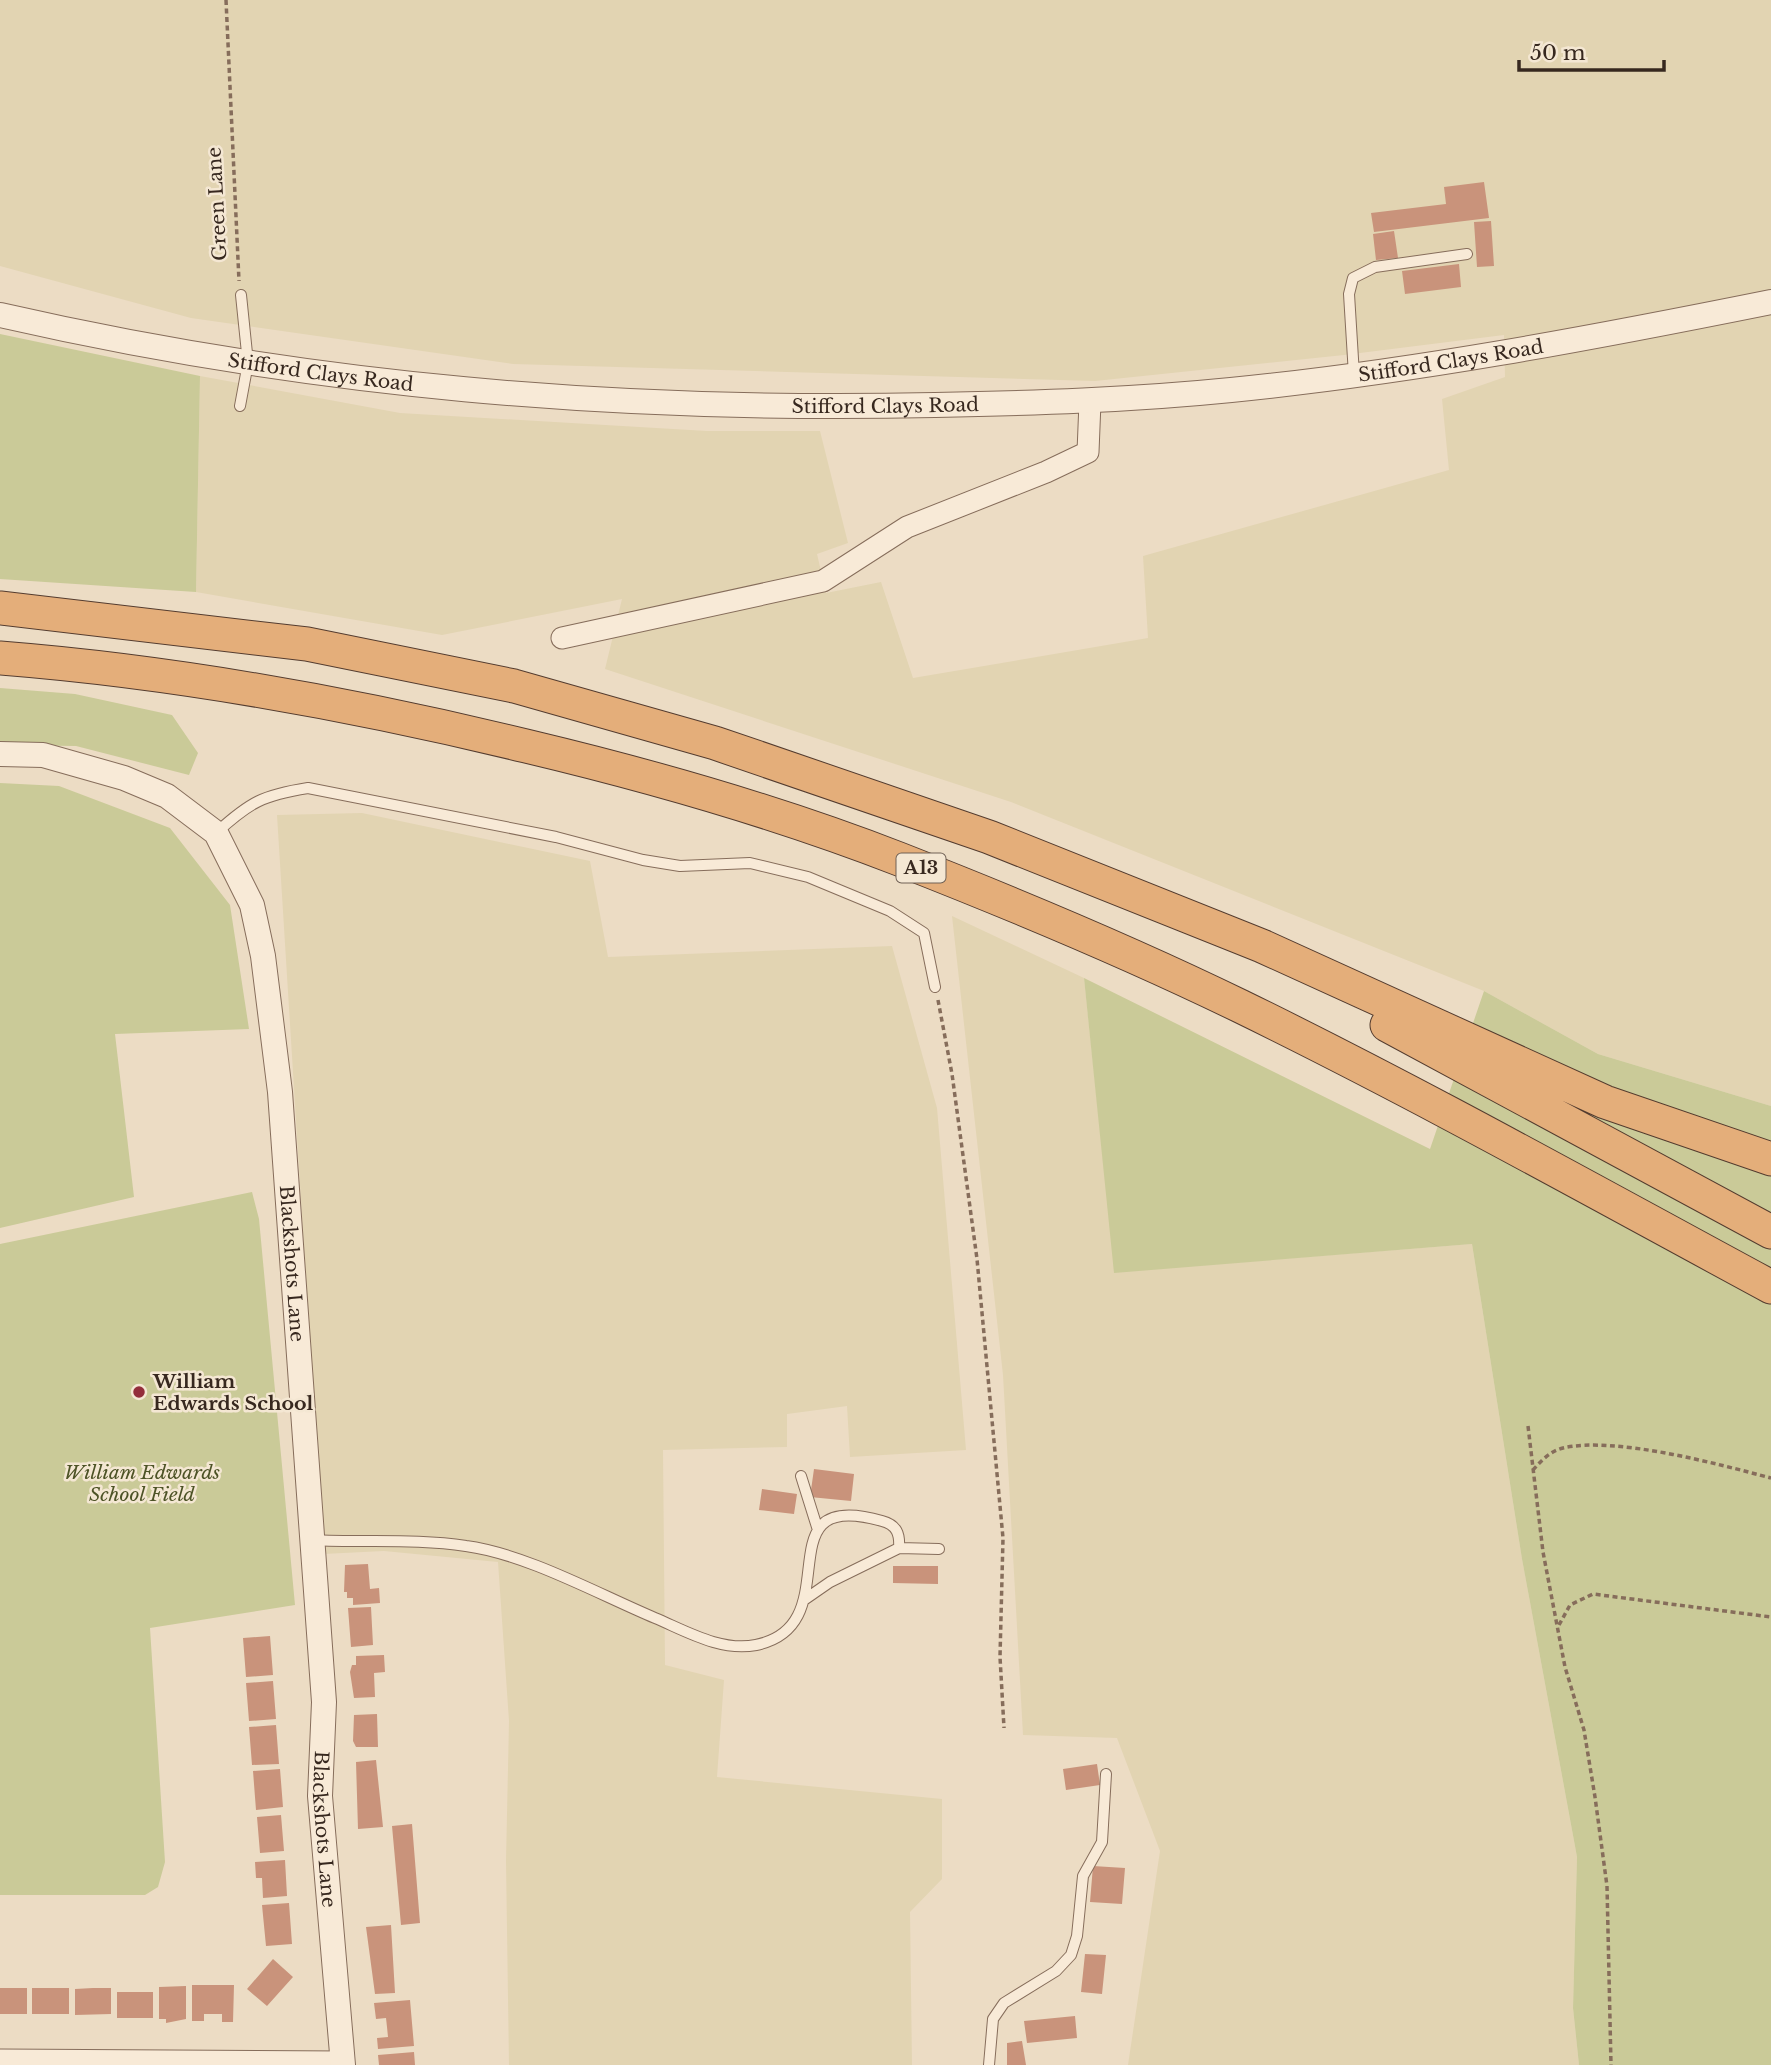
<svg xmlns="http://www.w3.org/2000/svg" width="1771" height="2065" viewBox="0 0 1771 2065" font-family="'Libre Baskerville',serif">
<rect width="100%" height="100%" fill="#ecdcc4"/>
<!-- farmland -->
<path fill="#e2d4b2" d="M0 0H1771V1106L1598 1054 1484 991 1011 802 605 669 622 599 442 635 196 592 200 376 400 413 707 431H820L848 543 817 554 826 593 881 582 913 678 1148 638 1143 556 1449 470 1442 399 1505 377 1504 335 1344 355 1095 381 513 364 191 318 0 266Z
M362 813 590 861 608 957 892 946 937 1108 966 1450 850 1457 847 1406 787 1414V1447L663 1450 665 1665 724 1680 717 1777 942 1799V1879L910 1912 912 2065H509L506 1861 509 1721 498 1562 384 1551 323 1554 277 815Z
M952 916 1084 978 1115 1272 1472 1244 1522 1559 1577 1857 1573 2008 1579 2065H1128L1160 1851 1117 1738 1023 1735 1003 1375Z"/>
<!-- green -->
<path fill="#caca98" d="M0 334 200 376 196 592 0 579Z
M0 688 75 694 172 715 198 753 189 775 76 746 0 745Z
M0 783 59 786 170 828 230 905 249 1029 115 1034 134 1197 0 1228Z
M1084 978 1430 1149 1484 991 1598 1054 1771 1106V2065H1579L1573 2008 1577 1857 1522 1559 1472 1244 1114 1273Z
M252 1192 259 1219 295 1605 150 1628 165 1862 158 1887 145 1895H0V1244Z"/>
<!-- building -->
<path fill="#c9937b" d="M1484 182 1489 218 1374 232 1371 213 1446 204 1444 187Z
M1491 221 1494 266 1477 267 1474 222Z
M1394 231 1398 258 1376 260 1373 234Z
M1459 264 1461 287 1405 294 1402 271Z
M814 1469 854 1474 851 1501 810 1497Z
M762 1489 797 1494 794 1514 759 1510Z
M368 1564 370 1589 379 1588 380 1603 353 1605V1598H347V1592H344L345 1565Z
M893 1566H938V1584L893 1583Z
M371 1607 373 1645 351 1647 348 1608Z
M270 1636 273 1675 246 1677 243 1638Z
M384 1655 385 1672 374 1673 375 1697 354 1698 350 1672 352 1665H356V1656Z
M273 1681 276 1719 249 1721 246 1683Z
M377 1714 378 1747H356L353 1741 354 1715Z
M276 1725 279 1764 252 1765 249 1727Z
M376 1760 383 1827 358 1829 356 1762Z
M1097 1764 1100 1785 1066 1790 1063 1769Z
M280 1769 283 1807 256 1810 253 1771Z
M281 1815 284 1851 260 1853 257 1817Z
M412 1824 420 1923 401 1925 392 1826Z
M285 1860 287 1896 263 1898 262 1878H256L255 1862Z
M1093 1866 1125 1868 1122 1904 1090 1902Z
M289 1903 292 1944 266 1946 262 1905Z
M391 1925 395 1993 375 1994 366 1927Z
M1085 1954 1106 1955 1102 1994 1081 1992Z
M273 1959 293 1977 267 2006 247 1989Z
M192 1985H234L233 2022H222V2014H204V2021H192Z
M186 1986V2019L166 2023V2019H159V1987Z
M0 1988H27V2014H0Z
M32 1988H69V2014H32Z
M93 1988H111V2014L75 2015V1989Z
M117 1992H153V2018H117Z
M410 2000 414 2046 378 2049 377 2038 388 2037 387 2027 386 2018 376 2019 374 2003Z
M1075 2016 1077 2038 1027 2043 1024 2021Z
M1022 2041 1026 2065H1007V2043Z
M414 2052 415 2065H379L378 2055Z"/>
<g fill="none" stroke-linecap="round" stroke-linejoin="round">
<defs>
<path id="service" d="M1354 375 1349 294 1353 278 1375 267 1467 254
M240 406 248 363 241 295
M216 833C250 802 263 795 308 788L556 837 643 860 680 866 750 863 808 877 890 911 924 933 935 987
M801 1476 817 1527
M312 1540C364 1543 415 1538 466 1546 526 1554 598 1594 655 1618 686 1631 721 1652 756 1645 853 1625 759 1486 882 1521 897 1525 900 1534 899 1548L830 1582 804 1600
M899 1548 939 1549
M989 2065 993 2019 1004 2003 1056 1971 1071 1955 1077 1936 1083 1876 1102 1842 1106 1774"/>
<path id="minor" d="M562 638 823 581 907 527 1046 472 1088 452 1090 402
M0 2060 343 2062"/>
<g id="tertiary">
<path id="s1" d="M0 315C310 386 618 412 935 405 1034 403 1132 400 1231 390 1412 372 1592 338 1771 302"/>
<path id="s2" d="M0 754 43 755 124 778 167 796 216 833 252 905 263 956 280 1092 324 1702 320 1796 343 2065"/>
</g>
<path id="trunk" d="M0 608 307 644 514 686 715 743 989 837 1262 946 1605 1102 1771 1159
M0 658C177 672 353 704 526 746 652 776 778 812 899 859 1014 904 1129 952 1240 1006 1420 1094 1595 1192 1771 1287
M1387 1025 1771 1232"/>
</defs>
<!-- service casing -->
<use href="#service" stroke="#866d5b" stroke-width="12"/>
<!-- minor casing -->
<use href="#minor" stroke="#866d5b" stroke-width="23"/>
<!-- tertiary casing -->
<use href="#tertiary" stroke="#866d5b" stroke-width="26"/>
<!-- trunk casing -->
<use href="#trunk" stroke="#543c2f" stroke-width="35"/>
<!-- path -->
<path stroke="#866d5b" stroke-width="3.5" stroke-dasharray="5 3.5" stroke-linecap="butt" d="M226 0 239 281
M938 1000 952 1074 977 1259 1003 1538 1000 1657 1004 1728
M1528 1426 1543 1552 1565 1667 1584 1730 1595 1797 1607 1886 1611 2065
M1533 1470C1541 1461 1550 1451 1563 1448 1615 1436 1718 1464 1771 1478
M1559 1625 1570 1605 1593 1594 1771 1617"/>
<!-- service -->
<use href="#service" stroke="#f8ead7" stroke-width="10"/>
<!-- minor -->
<use href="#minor" stroke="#f8ead7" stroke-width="21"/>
<!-- tertiary -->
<use href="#tertiary" stroke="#f8ead7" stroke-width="24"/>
<!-- trunk -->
<use href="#trunk" stroke="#e4ae7a" stroke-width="33"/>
</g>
<!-- markers -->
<circle fill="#932d3a" stroke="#f4e7d3" stroke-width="2.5" cx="139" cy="1392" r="7"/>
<g text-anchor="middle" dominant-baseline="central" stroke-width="5" stroke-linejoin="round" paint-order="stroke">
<!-- shield labels -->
<rect fill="#f4e7d3" stroke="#706155" stroke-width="2" x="896.5" y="853.5" width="49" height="29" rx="5"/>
<g font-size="18" font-weight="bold" fill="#37281f">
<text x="921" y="868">A13</text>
</g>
<!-- street labels -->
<g font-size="19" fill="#37281f" stroke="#f4e7d3">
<text transform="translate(217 204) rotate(-93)">Green Lane</text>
<text stroke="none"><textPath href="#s1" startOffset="1460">Stifford Clays Road</textPath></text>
<text stroke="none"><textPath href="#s1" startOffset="326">Stifford Clays Road</textPath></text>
<text stroke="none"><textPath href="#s1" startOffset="892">Stifford Clays Road</textPath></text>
<text stroke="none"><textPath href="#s2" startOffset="677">Blackshots Lane</textPath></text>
<text stroke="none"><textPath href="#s2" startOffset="1244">Blackshots Lane</textPath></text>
</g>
<!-- poi labels -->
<g font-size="19" font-weight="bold" fill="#37281f" stroke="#f4e7d3" text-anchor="start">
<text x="153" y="1381">William<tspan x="153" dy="22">Edwards School</tspan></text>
</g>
<!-- park labels -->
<g font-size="19" font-style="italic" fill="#4d5326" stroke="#f4e7d3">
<text x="142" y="1472">William Edwards<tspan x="142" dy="22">School Field</tspan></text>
</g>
</g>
<!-- scale -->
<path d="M1519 60v10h145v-10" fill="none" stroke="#37281f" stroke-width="3.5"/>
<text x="1530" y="60" font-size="21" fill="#37281f" stroke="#f4e7d3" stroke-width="5" paint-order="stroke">50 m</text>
</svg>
